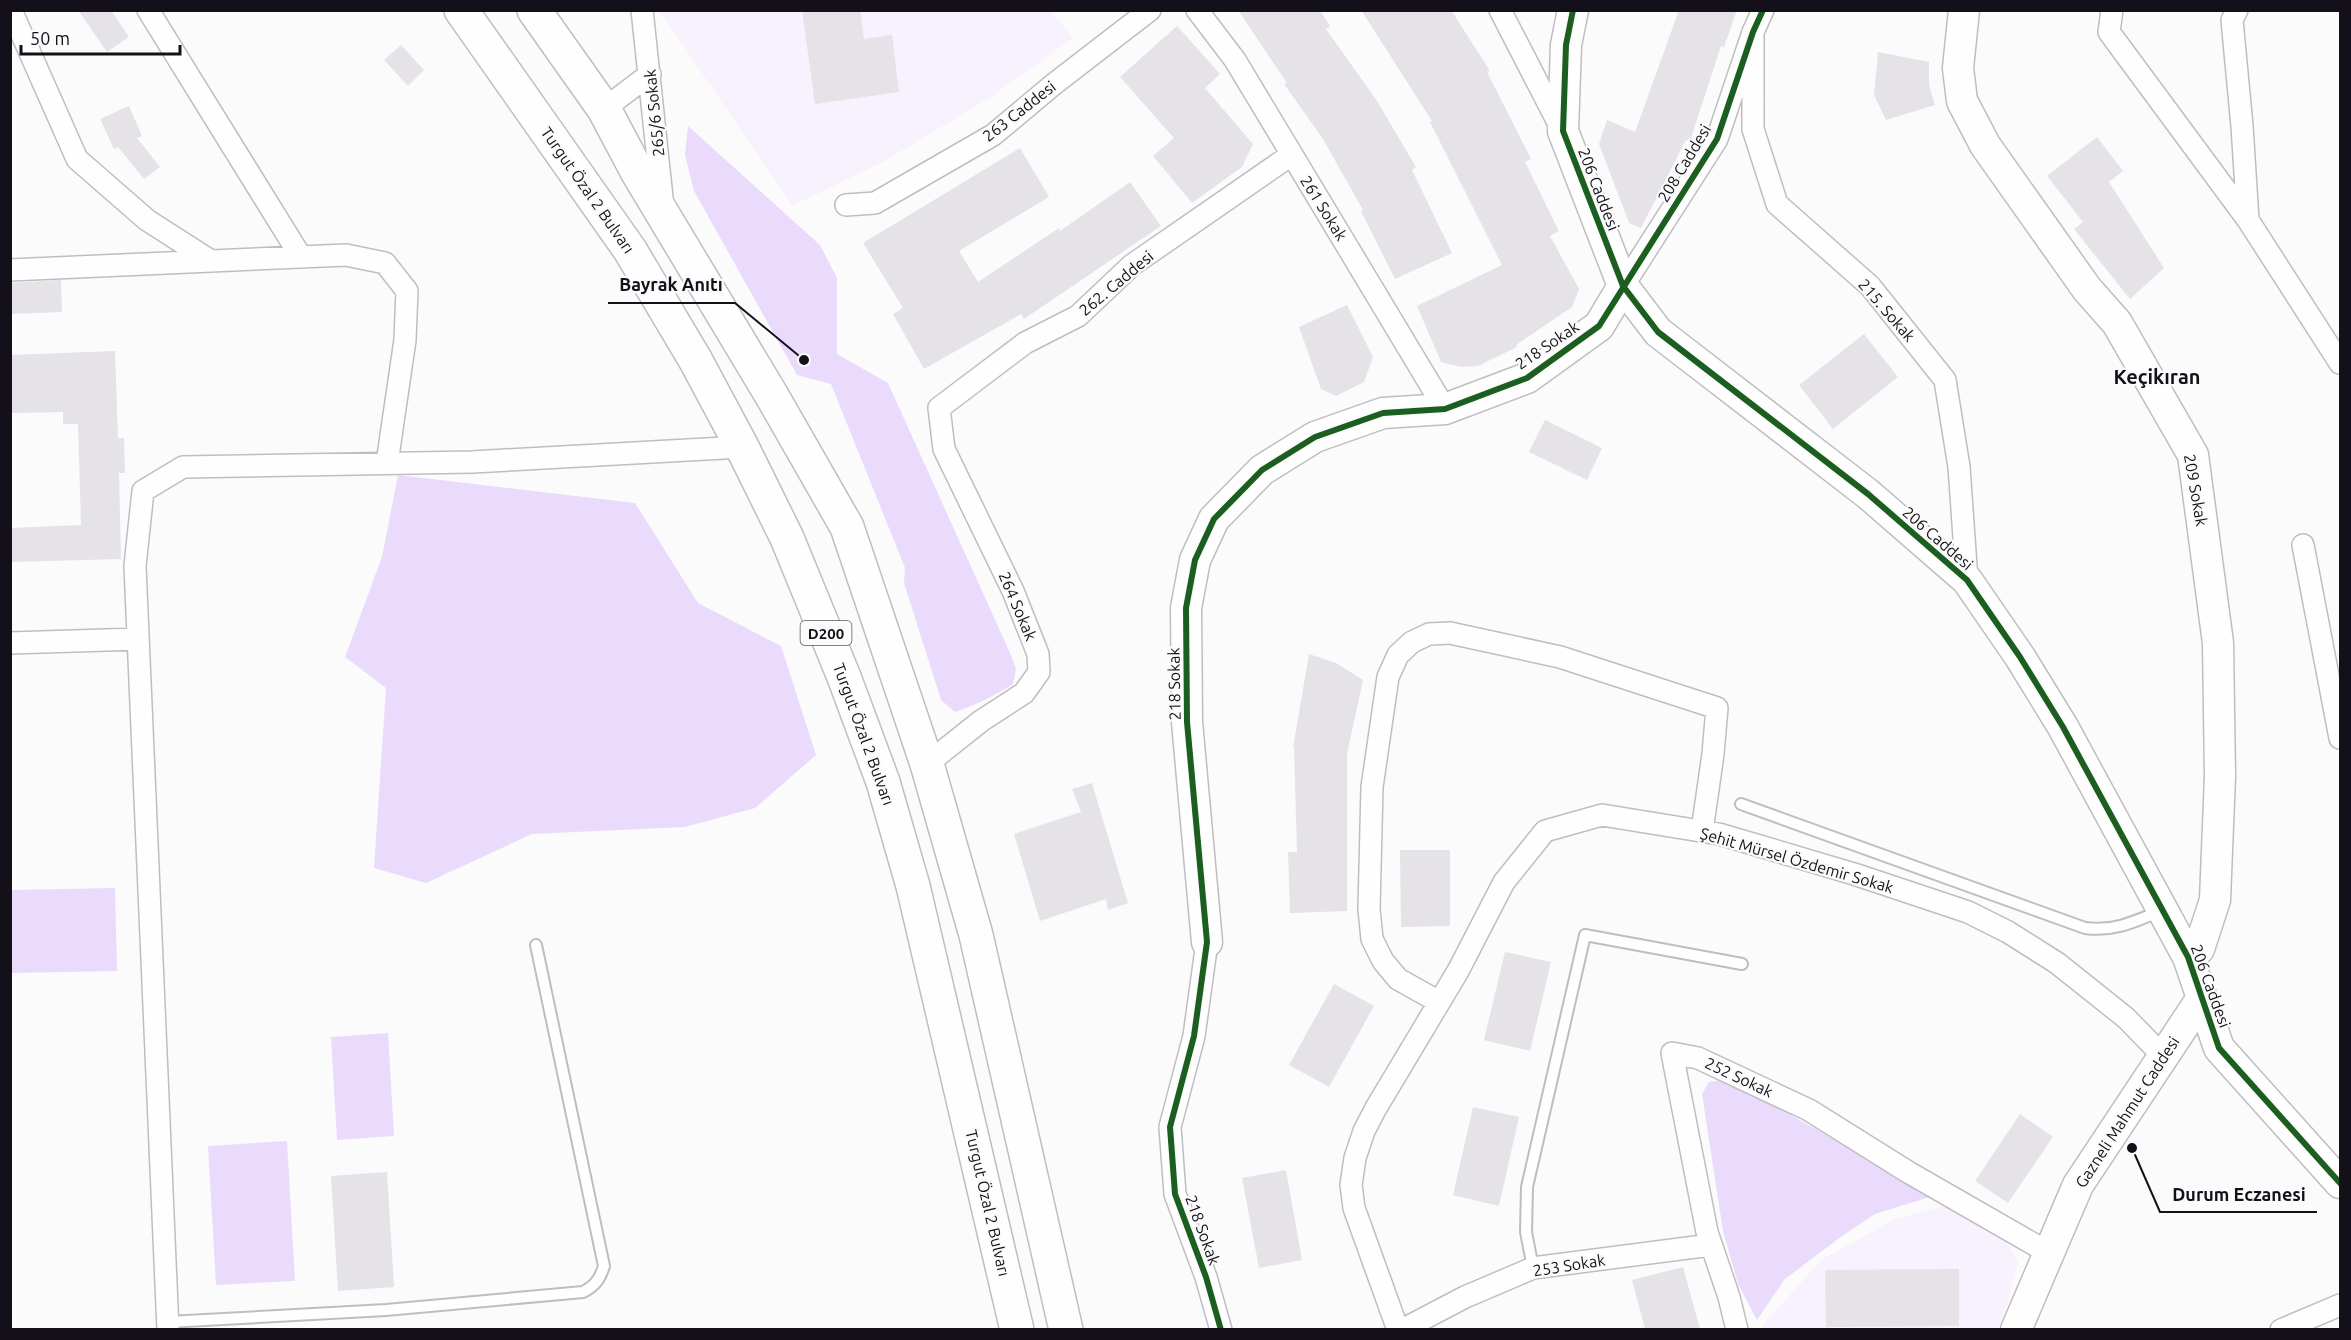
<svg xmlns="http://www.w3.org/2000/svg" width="2351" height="1340" viewBox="0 0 2351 1340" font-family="Ubuntu,sans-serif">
<rect width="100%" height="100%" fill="#fbfbfb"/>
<!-- built -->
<path fill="#f7f2fd" d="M660 11H1051L1073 38 991 97 883 162 792 206Z
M1944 1206 1981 1225 2006 1242 2019 1261 1999 1329 1763 1330V1325L1821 1260 1893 1220Z"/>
<!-- green -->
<path fill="#eadbfd" d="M688 126 820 245 837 278V354L888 383 1011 655 1016 669 1013 684C994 696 976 705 955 712L941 700 904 583 905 568 831 384 797 375 694 191 685 155Z
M398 475 635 503 698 603 781 646 816 755 755 808 685 827 532 834 426 883 374 868 386 688 345 657 382 557Z
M115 888 117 971 11 973V890Z
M388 1033 394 1136 337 1140 331 1037Z
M1721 1080 1761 1098 1933 1196 1875 1214 1842 1236 1785 1279 1757 1320 1738 1284 1723 1231 1702 1094 1709 1082Z
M287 1141 295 1281 216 1285 208 1146Z"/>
<!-- building -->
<path fill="#e5e2e8" d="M78 10H111L129 37 107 52Z
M802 10H860L864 39 892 35 899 92 815 104Z
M1238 10H1320L1330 26 1326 29 1377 101 1416 167 1412 170 1452 253 1395 279 1361 211 1363 210 1323 139 1284 84 1287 83Z
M1361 10H1451L1490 71 1487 72 1531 159 1525 162 1559 231 1550 236 1579 289 1572 307 1516 345 1517 347 1478 366 1461 367 1441 362 1417 306 1502 265 1430 122 1432 121Z
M1679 10H1737L1724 47 1721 46 1690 141 1686 140 1641 228 1629 223 1599 144 1607 120 1635 132Z
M1177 26 1220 74 1205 88 1253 144 1242 167 1192 203 1153 156 1174 138 1120 77Z
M401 45 424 70 408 86 384 60Z
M1878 52 1929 62V85L1935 105 1886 120 1874 95Z
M129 106 142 136 137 138 160 167 144 179 118 147 114 149 100 119Z
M2097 137 2123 171 2109 182 2164 268 2130 299 2074 229 2083 222 2047 176Z
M1020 148 1049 197 959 251 978 282 1059 228 1060 231 1130 182 1161 226 1024 319 1021 314 924 369 893 314 903 308 863 243Z
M61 280 62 312 10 314V283Z
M1347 305 1373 357 1364 382 1336 396 1321 389 1299 327Z
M1864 334 1898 377 1833 429 1799 385Z
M115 351 118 438H124L125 473H119L121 559 10 562V528L81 525 78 424H63V412L10 413V355Z
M1545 420 1602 448 1587 480 1529 452Z
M1309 654 1336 663 1363 680 1347 754V911L1290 913 1288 852H1297L1294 748H1293Z
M1092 783 1128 903 1108 910 1106 899 1040 921 1014 834 1081 812 1072 789Z
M1400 850H1450V926L1401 927Z
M1505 952 1551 962 1530 1051 1484 1040Z
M1334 984 1374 1006 1329 1087 1289 1065Z
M1473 1107 1519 1117 1499 1206 1453 1195Z
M2020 1114 2053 1137 2008 1203 1975 1181Z
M1286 1170 1302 1260 1259 1268 1242 1178Z
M387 1172 394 1287 338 1291 331 1176Z
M1683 1267 1700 1329H1645L1632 1280Z
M1959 1269V1326L1826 1327 1825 1270Z"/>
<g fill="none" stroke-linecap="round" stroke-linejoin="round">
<defs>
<path id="lane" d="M1741 804 2085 928C2113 932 2134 922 2160 911
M1533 1268 1526 1232 1527 1187 1585 935 1742 964
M168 1322 386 1310 583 1292C595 1286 600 1279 604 1266L536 945"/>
<path id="street" d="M11 10 77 159 147 220 211 261
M148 10 301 257
M642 10 663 207
M1197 10 1235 60 1445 409
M1500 10 1562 130
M2112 10 2109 32 2248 220 2340 363
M2237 10 2232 20 2242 126 2248 220
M1753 32V129L1777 204 1870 286 1945 380 1959 467 1967 580
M604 109 650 74
M846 205 875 203 993 135 1054 84 1150 10
M10 270 346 255 385 263 407 291 405 340 387 463
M1623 286 1717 139 1753 32 1763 10
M2303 545 2340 738
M10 643 138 639
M927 764 981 721 1024 693 1039 672 1038 654 1013 591 944 449 939 408 1025 343 1078 316 1132 265 1291 155
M1207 942 1194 1036 1170 1127 1175 1194 1206 1277 1221 1330
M1439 1002 1398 979 1383 961 1372 939 1369 909 1372 787 1388 677 1398 655 1412 642 1429 634 1450 633 1560 657 1717 708 1713 754 1702 831
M168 1330 135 566 143 491 183 467 472 462 742 447
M1398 1330 1354 1208 1351 1185 1355 1158 1364 1131 1376 1108 1458 971 1504 882 1545 831 1602 815 1719 834 1854 874 1968 912 2008 932 2057 963 2126 1018 2163 1056
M1402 1330 1465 1297 1533 1268 1711 1245
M1737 1330 1729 1297 1707 1232 1672 1053 1698 1058 1809 1110 1908 1172 2049 1253
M2281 1330 2340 1305"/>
<path id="secondary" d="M1573 10 1566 45 1563 131 1623 286 1658 332 1868 494 1967 580 2020 657 2063 727 2188 957 2219 1048 2340 1183
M1964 10 1958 68 1962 101 1985 145 2087 289 2117 323 2193 455 2218 643 2220 776 2215 900 2199 949 2188 957
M1207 942 1187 722 1186 608 1195 560 1214 519 1262 470 1315 437 1383 413 1445 409 1527 378 1599 326 1623 286
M2016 1330 2078 1185 2202 998"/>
<path id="highway" d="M461 10 630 250 696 361 742 447 787 538 844 677 883 782 913 886 1017 1330
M534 10 604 109 638 173 772 396 847 527 927 764 976 935 1066 1330"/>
</defs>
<!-- lane casing -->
<use href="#lane" stroke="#c0bdc2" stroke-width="14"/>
<!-- street casing -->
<use href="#street" stroke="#c0bdc2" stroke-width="24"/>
<!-- secondary casing -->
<use href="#secondary" stroke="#c0bdc2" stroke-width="33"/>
<!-- highway casing -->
<use href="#highway" stroke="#c0bdc2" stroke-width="36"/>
<!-- lane -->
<use href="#lane" stroke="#fefefe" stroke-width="10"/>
<!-- street -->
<use href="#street" stroke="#fefefe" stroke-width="21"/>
<!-- secondary -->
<use href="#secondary" stroke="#fefefe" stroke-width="30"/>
<!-- highway -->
<use href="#highway" stroke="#fefefe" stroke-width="33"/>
<defs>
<path id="cycleway" d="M1573 10 1566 45 1563 131 1623 286 1658 332 1868 494 1967 580 2020 657 2063 727 2188 957 2219 1048 2340 1183
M1221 1330 1206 1277 1175 1194 1170 1127 1194 1036 1207 942 1187 722 1186 608 1195 560 1214 519 1262 470 1315 437 1383 413 1445 409 1527 378 1599 326 1717 139 1753 32 1763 10"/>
</defs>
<!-- cycleway casing -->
<use href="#cycleway" stroke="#fbfbfb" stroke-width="10"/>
<!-- cycleway -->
<use href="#cycleway" stroke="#1b5e20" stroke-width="6"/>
</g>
<g text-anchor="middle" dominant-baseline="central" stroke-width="4.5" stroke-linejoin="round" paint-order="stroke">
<!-- shield labels -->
<rect fill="#fbfbfb" stroke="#59565d" stroke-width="1.5" x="800.5" y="621" width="51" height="24" rx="4.5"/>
<g font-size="15" font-weight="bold" fill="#141019">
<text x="826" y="633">D200</text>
</g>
<!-- street labels -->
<g font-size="16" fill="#141019" stroke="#fbfbfb">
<text transform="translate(1019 111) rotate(-38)">263 Caddesi</text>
<text transform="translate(654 113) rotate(-96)">265/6 Sokak</text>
<text transform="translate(1684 163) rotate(-59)">208 Caddesi</text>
<text transform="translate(1599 189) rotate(69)">206 Caddesi</text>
<text transform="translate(588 190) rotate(55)">Turgut Özal 2 Bulvarı</text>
<text transform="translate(1324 208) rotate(58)">261 Sokak</text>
<text transform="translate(1116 283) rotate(-40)">262. Caddesi</text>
<text transform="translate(1887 310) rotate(49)">215. Sokak</text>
<text transform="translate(1547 345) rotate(-34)">218 Sokak</text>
<text transform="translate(2196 490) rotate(80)">209 Sokak</text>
<text transform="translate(1938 538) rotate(41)">206 Caddesi</text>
<text transform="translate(1018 606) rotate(67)">264 Sokak</text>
<text transform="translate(1174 684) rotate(-91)">218 Sokak</text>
<text transform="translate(864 734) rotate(70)">Turgut Özal 2 Bulvarı</text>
<text transform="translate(1797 860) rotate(16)">Şehit Mürsel Özdemir Sokak</text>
<text transform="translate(2211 986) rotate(70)">206 Caddesi</text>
<text transform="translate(1739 1077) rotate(25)">252 Sokak</text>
<text transform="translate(2127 1112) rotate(-57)">Gazneli Mahmut Caddesi</text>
<text transform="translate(988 1203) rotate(77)">Turgut Özal 2 Bulvarı</text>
<text transform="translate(1203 1230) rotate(70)">218 Sokak</text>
<text transform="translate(1569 1265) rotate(-9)">253 Sokak</text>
</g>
<!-- quarter labels -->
<g font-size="20" font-weight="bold" fill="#141019" stroke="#fbfbfb">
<text x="2157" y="376">Keçikıran</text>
</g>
</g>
<!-- callouts -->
<path fill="none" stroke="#141019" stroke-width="2" d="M804 360L735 303H608M2132 1148L2160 1212H2317"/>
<g fill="#141019" stroke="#fbfbfb" stroke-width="2">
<circle cx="804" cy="360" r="6"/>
<circle cx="2132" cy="1148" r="6"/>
</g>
<g font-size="18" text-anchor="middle" font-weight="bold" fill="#141019" stroke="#fbfbfb" stroke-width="4.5" stroke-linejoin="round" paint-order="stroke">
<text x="671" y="291">Bayrak Anıtı</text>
<text x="2239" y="1201">Durum Eczanesi</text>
</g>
<!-- border -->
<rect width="2351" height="1340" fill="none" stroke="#141019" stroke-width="24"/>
<!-- scale -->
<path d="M21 45v9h159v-9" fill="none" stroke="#141019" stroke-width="3"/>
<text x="30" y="45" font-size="18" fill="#141019" stroke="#fbfbfb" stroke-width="4.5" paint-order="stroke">50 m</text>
</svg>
